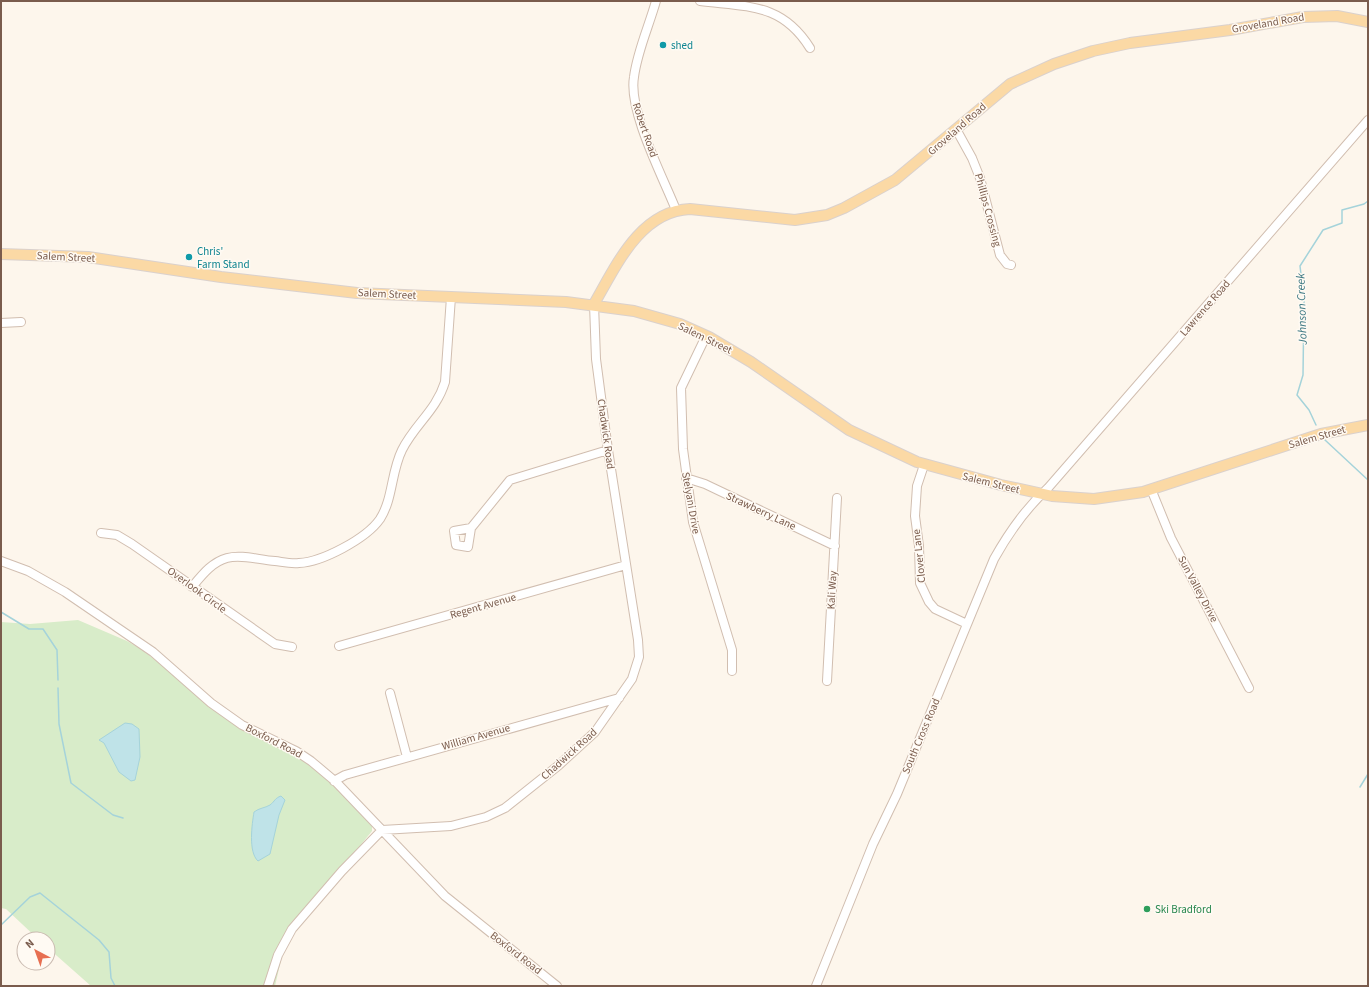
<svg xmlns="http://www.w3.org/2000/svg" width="1369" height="987" viewBox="0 0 1369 987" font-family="'Source Sans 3',sans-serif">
<rect width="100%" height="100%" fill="#fdf6ec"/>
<!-- green -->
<path fill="#d8ecc9" d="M78 620 127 641 144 651 207 702 297 755 335 785 372 824V831L278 947 281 960 275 986H91L48 948V939H38L6 909 1 908V622L30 624Z"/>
<!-- water -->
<path fill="#bfe3e8" stroke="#a5d3da" d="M125 723 132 724 139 729 140 757 135 780 131 781 119 772 104 743 99 740Z
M281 796 285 800 279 815 270 854 258 861C248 852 252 824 254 812 259 808 265 808 270 805 275 801 275 798 281 796Z"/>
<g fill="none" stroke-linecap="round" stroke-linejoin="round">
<!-- stream -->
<path stroke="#a5d3da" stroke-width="1.5" d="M1316 425 1309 410 1297 395 1303 375 1304 300 1300 266 1323 230 1342 223V210L1364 204 1368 201
M1325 440 1368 480
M1 612 29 629H43L57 650 58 680
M58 688 59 724 71 783 113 815 123 818
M1360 787 1368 774
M1 925 30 897 40 893 99 940 109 952 111 978 115 986"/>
<defs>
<path id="minor" d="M656 1C649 26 637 52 634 77 628 111 663 177 676 210
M700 1C748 7 782 3 810 48
M956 129 972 158 980 178 1000 255 1007 264 1011 265
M1 323 21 322
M706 336 681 388 683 449 693 522 732 650V671
M924 465 917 486 915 516 919 546 920 583 929 602 935 609 967 624
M686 478 705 484 835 546
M1151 489 1171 538 1249 688
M471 528 468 547 456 545 454 531 471 528 510 480 608 450
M101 533 117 535 132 544 275 644 292 647
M1 561 28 571 65 592 153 652 211 703 242 725 296 751 311 761 336 782 445 896 557 986
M192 587C202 575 212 562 227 558 242 554 259 560 275 561 283 562 291 564 299 563 322 562 366 539 380 519 393 499 391 472 402 450 415 424 436 411 445 382L451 297
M339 646 626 565
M827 681 837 498
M390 693 407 757
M334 781 345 775 619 698
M268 986 278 955 292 929 342 871 382 830 451 826 486 817 505 808 559 765 595 732 632 679 639 657 638 640 608 450 596 359 594 304
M816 986 873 844 897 794 994 559C1008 534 1026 508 1048 488L1368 120"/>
<path id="major" d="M1 254 88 257 221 277 357 293 566 302 634 311 680 324 709 337 751 362 849 430 917 462 1001 485 1052 496 1094 499 1143 492 1321 434 1368 425
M594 304C616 266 640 211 690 209L795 220 827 215 844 208 895 180 1010 84 1054 64 1093 51 1130 43 1230 30 1303 17 1337 16 1368 22"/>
</defs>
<!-- minor casing -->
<use href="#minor" stroke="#d1beb0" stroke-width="10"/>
<!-- major casing -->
<use href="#major" stroke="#dad1cd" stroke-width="12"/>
<!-- minor -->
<use href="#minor" stroke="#fff" stroke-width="8"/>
<!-- major -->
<use href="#major" stroke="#fbd9a5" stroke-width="10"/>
</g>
<!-- markers -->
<g fill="#0f9aa8" stroke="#fffaf3" stroke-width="1.5">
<circle cx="663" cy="45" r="4"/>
<circle cx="189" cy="257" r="4"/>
</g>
<circle fill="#2e9e5b" stroke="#fffaf3" stroke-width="1.5" cx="1147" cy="909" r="4"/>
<g text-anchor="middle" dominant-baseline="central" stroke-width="3" stroke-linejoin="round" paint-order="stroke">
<!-- street labels -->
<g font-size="11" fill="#7a5c4d" stroke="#fffaf3">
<text transform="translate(1268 23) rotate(-10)">Groveland Road</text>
<text transform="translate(957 129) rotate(-41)">Groveland Road</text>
<text transform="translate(645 130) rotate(71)">Robert Road</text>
<text transform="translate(988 210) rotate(75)">Phillips Crossing</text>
<text transform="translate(66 257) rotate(3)">Salem Street</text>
<text transform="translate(387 294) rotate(3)">Salem Street</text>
<text transform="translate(1205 308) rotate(-49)">Lawrence Road</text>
<text transform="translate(705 338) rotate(26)">Salem Street</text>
<text transform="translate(606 434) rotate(82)">Chadwick Road</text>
<text transform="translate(1317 437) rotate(-16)">Salem Street</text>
<text transform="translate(991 483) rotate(14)">Salem Street</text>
<text transform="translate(691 503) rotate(80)">Stelyani Drive</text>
<text transform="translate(761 511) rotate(25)">Strawberry Lane</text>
<text transform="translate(919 556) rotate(-96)">Clover Lane</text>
<text transform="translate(1198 589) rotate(62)">Sun Valley Drive</text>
<text transform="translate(197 590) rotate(36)">Overlook Circle</text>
<text transform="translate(832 590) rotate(-87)">Kali Way</text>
<text transform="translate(483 606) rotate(-16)">Regent Avenue</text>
<text transform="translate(921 736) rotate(-67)">South Cross Road</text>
<text transform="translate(476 737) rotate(-16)">William Avenue</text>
<text transform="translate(274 741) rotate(27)">Boxford Road</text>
<text transform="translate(569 754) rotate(-42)">Chadwick Road</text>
<text transform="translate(516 953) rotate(38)">Boxford Road</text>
</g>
<!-- culture labels -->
<g font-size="11" fill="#0d838f" stroke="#fffaf3" text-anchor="start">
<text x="671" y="45">shed</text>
<text x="197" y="251">Chris'<tspan x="197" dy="13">Farm Stand</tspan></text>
</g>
<!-- leisure labels -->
<g font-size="11" fill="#27864d" stroke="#fffaf3" text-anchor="start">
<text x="1155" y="909">Ski Bradford</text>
</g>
<!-- water labels -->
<g font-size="12" font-style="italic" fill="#437c86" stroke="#fffaf3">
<text transform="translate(1302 309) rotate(-92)">Johnson Creek</text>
</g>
</g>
<!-- border -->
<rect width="1369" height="987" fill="none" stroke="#7a5c4d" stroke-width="4"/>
<!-- north arrow -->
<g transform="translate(36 951) rotate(319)"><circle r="19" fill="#fffaf3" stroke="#cabbb1"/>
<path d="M0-3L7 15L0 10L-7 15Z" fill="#e76f51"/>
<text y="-6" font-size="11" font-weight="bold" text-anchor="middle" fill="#7a5c4d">N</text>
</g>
</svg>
